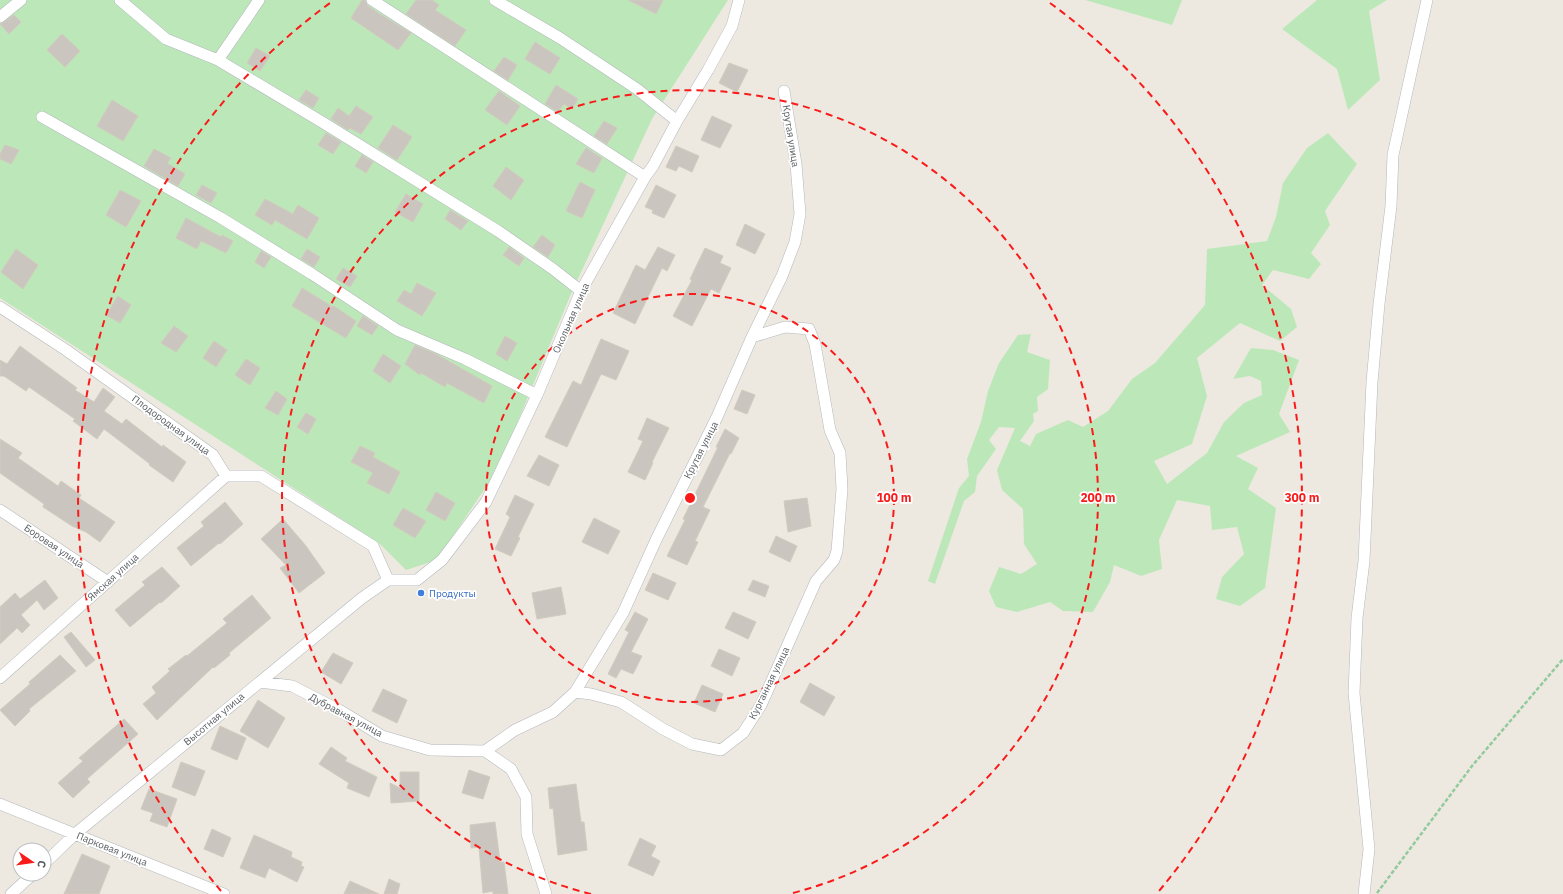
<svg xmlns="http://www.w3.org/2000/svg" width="1563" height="894" viewBox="0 0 1563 894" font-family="'IBM Plex Sans',sans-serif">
<rect width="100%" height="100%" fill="#ede9e0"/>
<!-- green -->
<path fill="#bce8b9" d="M0 0H728L652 119 571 294 498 469 437 560 406 570 380 544 0 298Z
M1085 0H1182L1172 25Z
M1317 0H1387L1369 11 1380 80 1348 110 1337 69 1282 29Z
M1328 133 1357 164 1325 211 1330 225 1311 253 1321 264 1309 279 1273 270 1262 285 1291 309 1297 327 1280 341 1240 323 1197 358 1207 396 1192 444 1154 461 1167 484 1207 453 1224 422 1244 403 1262 395 1261 381 1250 376 1233 379 1251 348 1273 350 1299 360 1279 414 1290 432 1236 456 1258 468 1248 489 1276 508 1265 588 1240 606 1216 599 1222 577 1244 554 1237 527 1212 530 1210 506 1177 500 1159 540 1162 569 1141 576 1114 565 1110 582 1093 612 1063 611 1050 602 1017 612 996 607 989 591 999 567 1021 574 1037 564 1024 544 1023 509 1002 490 997 470 1015 428 999 427 989 440 996 449 977 476 975 492 964 501 935 584 928 581 959 488 969 476 967 459 981 422 988 391 999 363 1018 335 1031 334 1027 352 1050 360 1048 389 1037 397 1038 411 1033 414 1034 421 1020 441 1030 446 1036 434 1068 420 1083 427 1108 411 1132 379 1155 363 1205 305 1207 249 1267 241 1276 217 1283 183 1307 148Z"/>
<!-- building -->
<path fill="#cac6bf" stroke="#d2cabe" d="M362 0H365L368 6 378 13 411 33 398 50 351 18Z
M416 0H432L439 5 435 10 466 30 455 46 406 14Z
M628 0H663L656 14Z
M14 15 21 22 9 34 0 24 4 22Z
M62 34 80 51 65 67 47 50Z
M535 42 560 58 550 74 525 59Z
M256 48 270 56 260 71 247 63Z
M504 57 517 65 508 80 494 71Z
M729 63 748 70 737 92 719 83Z
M556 85 578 99 572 109 564 104 558 112 545 104Z
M306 90 319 98 313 108 299 100Z
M499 91 520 106 507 125 485 110Z
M112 100 138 116 123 141 97 126Z
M356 106 373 117 361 134 350 128 348 130 331 119 338 108 349 116Z
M712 116 732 125 720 148 701 140Z
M604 121 617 128 607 144 594 136Z
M393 125 412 137 397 160 378 148Z
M326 133 341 142 333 154 318 145Z
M5 145 19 150 11 164 0 159V154Z
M676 146 699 156 692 172 679 166 676 171 666 167Z
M586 148 602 158 594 173 576 164Z
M154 149 171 158 167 163 185 174 178 186 144 166Z
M362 155 373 162 366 173 355 166Z
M506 167 524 180 511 200 493 186Z
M580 182 595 190 582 218 566 211Z
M202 185 217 193 211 203 196 195Z
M656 185 676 195 664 218 652 213 653 210 645 207Z
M120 190 141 201 126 227 106 215Z
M406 194 423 204 413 222 395 212Z
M265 199 293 214 298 205 319 218 307 239 275 220 272 225 255 215Z
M450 210 468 221 461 230 445 219Z
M186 218 221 237 222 235 233 241 226 253 201 241 197 249 176 238Z
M745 224 765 234 755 254 736 245Z
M542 235 555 245 548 257 533 247Z
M509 247 524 258 519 266 503 255Z
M658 247 675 255 667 271 662 268 635 324 613 313 636 265 645 270Z
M705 248 723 256 720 263 731 268 719 293 711 289 692 326 673 316 692 280 690 279Z
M16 249 38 265 23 289 1 272Z
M307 249 320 257 314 267 301 259Z
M261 251 271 257 264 268 255 262Z
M343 268 357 276 350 287 336 279Z
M417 283 436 293 422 316 397 301 404 290 411 294Z
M302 288 333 307 334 306 356 321 346 338 292 306Z
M118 296 131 305 120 323 106 315Z
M363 316 378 326 372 335 357 326Z
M174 326 188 336 176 352 161 343Z
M505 336 517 343 507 361 496 354Z
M601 339 629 351 616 380 601 374 567 447 545 437 573 381 581 385Z
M214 341 227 350 216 367 203 358Z
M415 345 436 354 492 386 484 403 447 383 445 387 421 373 420 375 405 364Z
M20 346 77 388 75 390 94 402 103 388 115 397 104 411 122 424 126 419 162 447 163 445 186 462 173 482 149 465 150 464 104 429 97 439 73 421 75 419 29 387 26 391 4 376H0V360L7 364Z
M383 354 401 366 390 383 373 371Z
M246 359 260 368 250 385 235 375Z
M742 390 755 395 747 414 734 409Z
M276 391 287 399 278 415 265 408Z
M306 413 316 419 308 434 297 427Z
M647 418 669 428 652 462 653 463 645 480 628 472 643 441 638 439Z
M725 429 739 438 731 454 730 453 703 507 710 510 695 541 698 542 687 565 667 556 685 520 683 519 718 447H716Z
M0 439 22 453 18 458 58 486 61 481 81 495 79 498 115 522 100 542 86 532 72 526 43 507 44 504 0 473Z
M360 446 375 453 373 457 400 472 389 494 367 483 373 473 351 462Z
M539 455 559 465 549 486 527 476Z
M436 492 455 503 445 521 426 510Z
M515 495 534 504 518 537 520 538 511 556 495 549 510 517 506 514Z
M807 498 811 526 788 532 784 501Z
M225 502 243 524 220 544 219 543 191 566 177 548 204 526 201 522Z
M403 508 426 521 415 538 393 525Z
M594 518 620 531 608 554 582 542Z
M283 519 306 546 325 573 299 593 280 568 286 565 261 539Z
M776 536 797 546 790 562 769 552Z
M162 567 180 586 161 603 160 602 130 627 115 610 145 585 142 582Z
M653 573 676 583 668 600 645 590Z
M45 580 58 598 44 610 37 600 21 615 30 625 22 633 17 628 0 644V607L15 593 20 599Z
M753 580 769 586 765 597 748 590Z
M561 587 566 614 537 619 532 593Z
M252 595 271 618 229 653 230 655 214 668 213 667 157 720 143 704 156 693 152 687 170 671 168 669 186 655 187 656 227 623 223 619Z
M635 612 648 619 631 652 642 656 633 674 621 669 616 678 608 674 629 632 625 630Z
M733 612 756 622 748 639 725 628Z
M71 632 95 660 86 667 64 637Z
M719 649 740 658 732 676 711 666Z
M333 653 353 663 341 684 321 672Z
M60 655 76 671 29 709 30 711 15 726 0 710 30 684 29 682Z
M810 683 835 697 824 716 800 702Z
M702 685 723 694 715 712 694 703Z
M383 689 407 700 397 723 372 711Z
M258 700 285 718 268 748 240 731Z
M124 719 138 734 87 779 90 782 73 798 58 783 83 761 79 758Z
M220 726 246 738 237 760 211 749Z
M331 747 347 758 345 761 377 777 369 797 347 788 349 783 319 764Z
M181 762 205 771 195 796 172 787Z
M469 770 490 777 483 799 462 793Z
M400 772H419V801L391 803 390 783 400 788Z
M576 784 581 822H584L587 850 558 855 553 808 550 809 548 788Z
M149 789 177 799 167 827 150 821 153 813 141 809Z
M495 822 500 862H504L508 894H493V891L483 893 479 847 471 848 470 825Z
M212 829 231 838 223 857 204 849Z
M254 835 292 852 291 857 302 862 301 866 304 867 297 882 269 868 265 878 240 868Z
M640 838 656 846 651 856 660 861 653 876 628 865Z
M82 854 110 866 99 894H64Z
M389 879 400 884 397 894H384Z
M350 881 379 894H344Z"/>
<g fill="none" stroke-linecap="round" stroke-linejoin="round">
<defs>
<path id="minor" d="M120 0 166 39 218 60 322 122 498 231 553 269 581 291
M372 0 645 177
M495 0 560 38 637 89 677 121
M0 17 21 0
M218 60 259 0
M42 117 221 218 312 274 397 330 465 359 537 395
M0 307 66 350 213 455 226 476H261L373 546 388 580
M0 510 108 582
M388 580H417L442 560 486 502 537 395 581 291 645 177 653 166 677 121 708 70 732 26 739 0
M0 678 226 476
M260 682 292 686 339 710 382 736 430 750 485 751 511 769 526 797 527 834 546 894
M575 692 591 694 621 702 663 729 692 744 721 750 743 733 761 705 816 581 834 560 837 551 842 489 840 453 830 430 815 344 809 329 785 327 752 337
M485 751 515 730 553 712 575 692 623 613 656 540 717 417 752 337 782 276 795 242 800 214 796 164 784 91
M0 804 224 894
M44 864 75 834 362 598 388 580
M11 894 33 874
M1364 894 1369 849 1354 693 1357 618 1364 561 1372 382 1379 304 1391 206 1393 155 1427 0"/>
</defs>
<!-- minor casing -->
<use href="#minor" stroke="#b3b7bc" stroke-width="12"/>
<!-- path -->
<path stroke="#92ca9d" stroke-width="2.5" stroke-dasharray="4 2" stroke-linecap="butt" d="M1377 893 1472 766 1563 659"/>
<!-- minor -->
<use href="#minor" stroke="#fff" stroke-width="11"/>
</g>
<!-- distance rings -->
<g fill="none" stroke="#f91b1a" stroke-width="2" stroke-dasharray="7 5">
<circle cx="690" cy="498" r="204"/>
<path d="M591 894A408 408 0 1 1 789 894"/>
<path d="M221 891A612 612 0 0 1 330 3M1050 3A612 612 0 0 1 1159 891"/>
</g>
<!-- markers -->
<circle fill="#3f7fe0" stroke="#fff" stroke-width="1.5" cx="421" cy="593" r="4"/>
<g text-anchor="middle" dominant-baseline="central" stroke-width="3.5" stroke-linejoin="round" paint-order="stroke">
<!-- street labels -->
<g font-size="10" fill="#595e62" stroke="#fff">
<text transform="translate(791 136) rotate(81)">Крутая улица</text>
<text transform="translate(571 318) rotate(-66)">Окольная улица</text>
<text transform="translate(171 425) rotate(36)">Плодородная улица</text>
<text transform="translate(701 450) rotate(-63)">Крутая улица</text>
<text transform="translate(54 546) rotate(34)">Боровая улица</text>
<text transform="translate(113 577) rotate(-42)">Ямская улица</text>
<text transform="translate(769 683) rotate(-64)">Курганная улица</text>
<text transform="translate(346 715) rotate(28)">Дубравная улица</text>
<text transform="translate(214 719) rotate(-40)">Высотная улица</text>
<text transform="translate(112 849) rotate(22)">Парковая улица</text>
</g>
<!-- shop labels -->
<g font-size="10" fill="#366cbe" stroke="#fff" text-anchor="start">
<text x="429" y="593">Продукты</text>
</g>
</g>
<circle cx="690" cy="498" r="6" fill="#f91b1a" stroke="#fff" stroke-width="2"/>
<g font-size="12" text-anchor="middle" font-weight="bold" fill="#f91b1a" stroke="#fff" stroke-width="3.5" stroke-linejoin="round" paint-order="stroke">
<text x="894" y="502">100 m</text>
<text x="1098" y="502">200 m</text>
<text x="1302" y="502">300 m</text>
</g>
<!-- north arrow -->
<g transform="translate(32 862) rotate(103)"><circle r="19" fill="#ffffff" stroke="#bdbfc0"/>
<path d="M0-3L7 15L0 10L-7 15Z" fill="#f91b1a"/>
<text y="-6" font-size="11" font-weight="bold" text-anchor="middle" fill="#595e62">С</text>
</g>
</svg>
